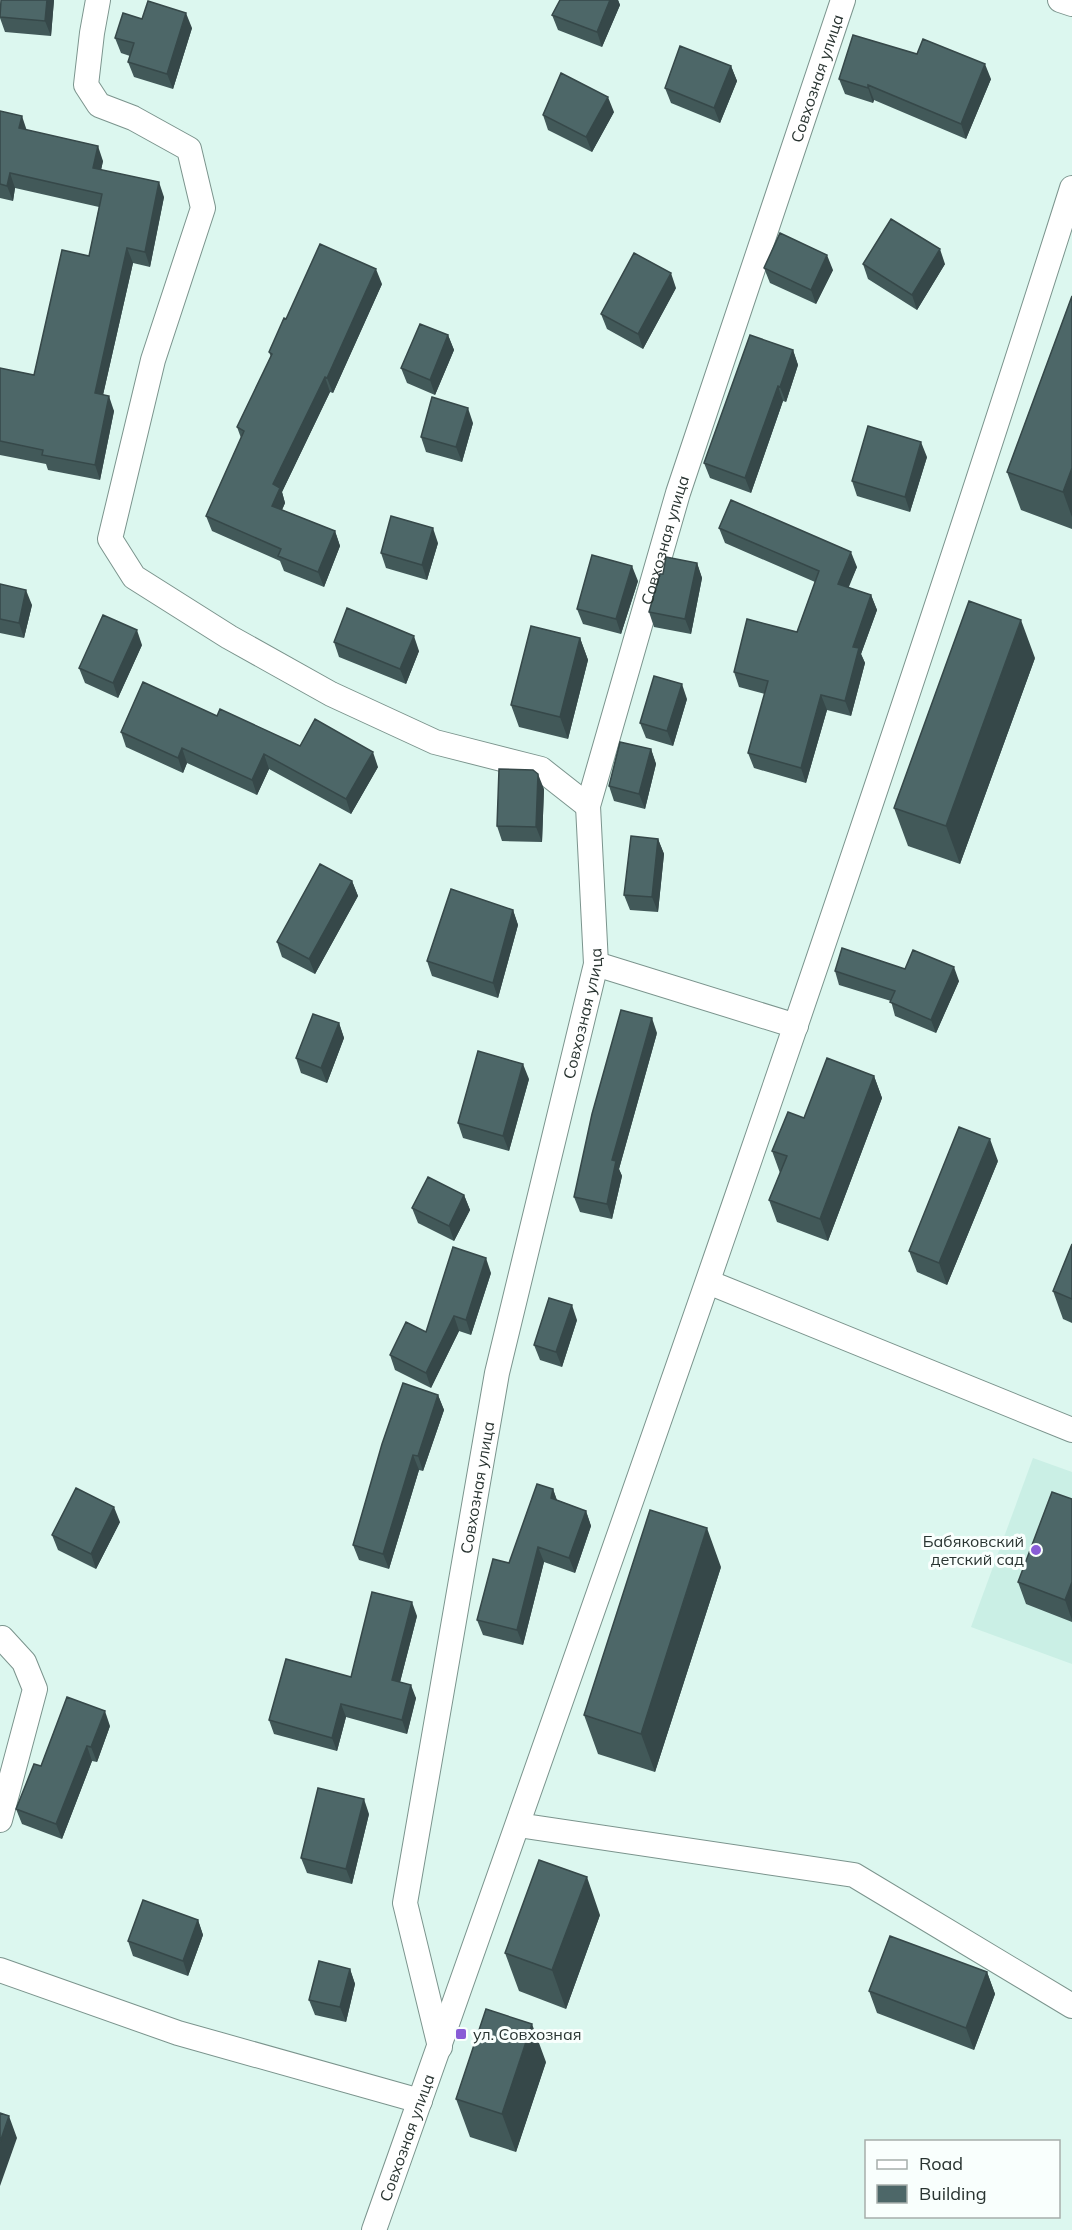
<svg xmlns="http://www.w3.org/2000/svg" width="1072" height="2230" viewBox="0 0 1072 2230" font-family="Mulish,sans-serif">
<rect width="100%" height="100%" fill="#dcf7ef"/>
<!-- built -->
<path fill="#caefe5" d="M1033 1458 1072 1472V1664L971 1627Z"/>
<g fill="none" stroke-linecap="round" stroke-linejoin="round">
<defs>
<g id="minor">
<path d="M98 0 92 33 86 85 99 105 133 118 189 149 203 208 153 360 110 539 134 577 229 637 331 694 435 742 541 769 588 806"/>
<path d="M1060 0 1072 4"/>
<path d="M596 964 796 1026"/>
<path d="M708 1282 1072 1430"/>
<path d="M0 1820 35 1689 24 1662 2 1638"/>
<path d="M518 1825 854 1875 1072 2006"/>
<path d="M0 1970 178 2033 420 2101"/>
<path id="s1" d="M440 2047 405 1903 497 1373 596 964 588 806 678 493 843 0"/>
<path id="s2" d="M374 2230C614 1552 855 874 1072 188"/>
</g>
</defs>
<!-- minor casing -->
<use href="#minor" stroke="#7b948d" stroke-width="26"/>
<!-- minor -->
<use href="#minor" stroke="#fff" stroke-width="24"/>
</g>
<!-- wall -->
<path fill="#425959" d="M1 0H54L51 36 5 32 0 18Z
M560 0H618L620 5 602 47 558 30 552 15Z
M142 19 192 28 173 89 134 77 128 62 130 56 121 53 115 38Z
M731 66 737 81 720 123 671 103 665 88Z
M839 79H991L966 139 874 100 873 103 845 94Z
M0 111 27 130 103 161 101 170 164 197 150 267 133 263 103 395 114 411 100 480 48 470 46 464 0 455V368L34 375 89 256 99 207 15 188 13 201 0 198Z
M614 112 592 152 548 130 543 115Z
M863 264H945L917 310 868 279Z
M764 268 833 270 816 304 770 283Z
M382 284 333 393 330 392 282 492 285 503 282 510 335 531 340 546 324 587 284 571 280 561 212 531 206 516 241 438 237 427 271 357 269 352 286 319Z
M676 288 643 349 607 329 601 314Z
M1072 296V529L1021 510 1007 472Z
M448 335 454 350 435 395 407 383 401 368Z
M793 350 798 365 786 402 783 401 751 493 710 478 704 463Z
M473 423 462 462 426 452 421 437Z
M927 457 910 512 857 496 852 481Z
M719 528 857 567 848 587 871 595 877 610 861 654 865 663 851 716 827 710 806 783 754 768 748 753 765 694 739 687 734 672 797 632 815 582 725 543Z
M438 543 427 580 386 568 381 553Z
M697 563 702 578 691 634 654 627 649 612Z
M638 581 621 634 583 624 577 609Z
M0 584 32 605 24 638 0 633Z
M580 638 588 660 568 739 519 727 511 705Z
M334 642 419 651 406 684 339 657Z
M142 645 118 698 85 683 79 668Z
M1035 658 960 864 908 846 894 808Z
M687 699 673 746 646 738 640 723Z
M217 716 300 746 378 767 351 814 269 769 257 795 187 763 183 773 126 747 121 732Z
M651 749 656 764 645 809 614 801 609 786Z
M544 789 542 842 502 841 497 826Z
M658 839 664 854 658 912 630 910 624 895Z
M352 881 358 896 315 974 282 957 277 942Z
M513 910 518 925 498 998 432 976 427 961Z
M905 969 959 981 936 1033 895 1016 891 1001 839 985 835 971Z
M339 1023 344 1038 327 1083 301 1073 296 1058Z
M657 1033 619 1169 622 1176 612 1219 580 1212 574 1197Z
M874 1076 882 1098 828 1241 777 1222 769 1200 780 1173 772 1151Z
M529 1079 509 1151 463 1138 458 1123Z
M998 1161 947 1285 917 1272 909 1251Z
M464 1195 470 1210 454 1241 418 1223 412 1208Z
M1072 1244V1323L1063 1319 1053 1291Z
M491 1273 471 1335 459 1331 431 1388 395 1370 390 1355 426 1332Z
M577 1320 562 1367 540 1360 534 1345Z
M438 1395 444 1410 423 1471 419 1470 389 1569 359 1560 353 1545Z
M553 1489 557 1500 586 1511 591 1526 575 1573 544 1562 523 1645 483 1635 477 1620 509 1563Z
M1072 1499V1622L1026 1604 1018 1582Z
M120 1522 96 1569 58 1550 52 1535Z
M721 1567 655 1772 598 1754 584 1715Z
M417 1616 400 1682 416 1698 407 1734 346 1717 337 1751 274 1734 269 1720 351 1677Z
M110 1726 97 1762 92 1761 62 1839 22 1824 16 1809 41 1766Z
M369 1814 352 1884 307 1873 301 1858Z
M600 1915 566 2009 519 1991 505 1953Z
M198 1920 203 1935 188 1976 133 1956 128 1941Z
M350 1969 355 1984 346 2022 315 2015 309 2000Z
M987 1972 995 1994 974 2050 877 2013 869 1991Z
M546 2062 516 2152 470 2137 456 2099Z"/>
<!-- shaded-wall -->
<path fill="#364849" d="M47 0H54L51 36 45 21Z
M610 0H618L620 5 602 47 597 32Z
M186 13 192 28 173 89 167 74Z
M985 64 991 79 966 139 961 124Z
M731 66 737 81 720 123 714 108Z
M868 85 874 100 873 103 868 88Z
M608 97 614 112 592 152 586 137Z
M22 116 27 131 19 128Z
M98 146 103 161 98 183 93 168Z
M10 173 15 188 13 201 7 186Z
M159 182 164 197 150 267 145 252Z
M127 248 133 263 100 408 95 393Z
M940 249 945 264 917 310 912 295Z
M827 255 833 270 816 304 811 290Z
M376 269 382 284 333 393 327 378Z
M671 273 676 288 643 349 638 334Z
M448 335 454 350 435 395 430 380Z
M793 350 798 365 786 402 780 387Z
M325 377 330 392 282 492 285 503 277 521 272 506 273 484Z
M778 386 783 401 751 493 745 478Z
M109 396 114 411 100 480 95 465Z
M468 408 473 423 462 462 456 447Z
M921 442 927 457 910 512 905 497Z
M1072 468V517L1063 492Z
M433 528 438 543 427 580 422 565Z
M335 531 340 546 324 587 318 572Z
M851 552 857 567 844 599 838 584Z
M697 563 702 578 691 634 685 619Z
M632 566 638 581 621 634 616 619Z
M26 590 32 605 24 638 19 623Z
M871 595 877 610 861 654 865 663 851 716 845 701 853 647Z
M1021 620 1035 658 960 864 946 826Z
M137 630 142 645 118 698 113 683Z
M414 636 419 651 406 684 400 669Z
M580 638 588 660 568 739 560 717Z
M682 684 687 699 673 746 667 731Z
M821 695 827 710 806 783 801 768Z
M182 748 187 763 183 773 178 758Z
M651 749 656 764 645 809 639 794Z
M373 752 378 767 351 814 346 799Z
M264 754 269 769 257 795 252 780Z
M538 774 544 789 542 842 536 827Z
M658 839 664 854 658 912 652 897Z
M352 881 358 896 315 974 309 959Z
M513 910 518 925 498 998 493 983Z
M954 967 959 981 936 1033 931 1020Z
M652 1018 657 1033 619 1169 622 1176 612 1219 607 1204 612 1160Z
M339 1023 344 1038 327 1083 321 1068Z
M523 1064 529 1079 509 1151 503 1136Z
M874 1076 882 1098 828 1241 820 1219Z
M990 1139 998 1161 947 1285 939 1263Z
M464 1195 470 1210 454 1241 449 1226Z
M486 1258 491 1273 471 1335 466 1320Z
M572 1305 577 1320 562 1367 556 1352Z
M454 1316 459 1331 431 1388 426 1373Z
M438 1395 444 1410 423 1471 418 1456Z
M413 1455 419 1470 389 1569 383 1554Z
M553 1489 558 1504 551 1498Z
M114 1507 120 1522 96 1569 91 1554Z
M586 1511 591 1526 575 1573 569 1558Z
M707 1528 721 1567 655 1772 641 1734Z
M538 1547 544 1562 523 1645 517 1630Z
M1072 1582V1620L1065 1600Z
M412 1602 417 1616 397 1694 392 1680Z
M411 1685 416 1698 407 1734 402 1720Z
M341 1704 346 1717 337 1751 332 1738Z
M105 1711 110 1726 97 1762 91 1747Z
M87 1746 92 1761 62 1839 56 1824Z
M364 1799 369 1814 352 1884 346 1869Z
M587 1877 600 1915 566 2009 552 1970Z
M198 1920 203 1935 188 1976 183 1961Z
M350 1969 355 1984 346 2022 340 2007Z
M987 1972 995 1994 974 2050 966 2028Z
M532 2024 546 2062 516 2152 502 2114Z
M9 2116 17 2138 0 2186V2142Z"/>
<!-- building -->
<path fill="#4d6768" stroke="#364849" stroke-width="1.5" d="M1 0H47L45 21 0 17Z
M560 0H610L597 32 552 15Z
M148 1 186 13 167 74 128 62 134 43 115 38 123 13 142 19Z
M853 35 917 54 923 39 985 64 961 124 868 85V88L839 79Z
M680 46 731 66 714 108 665 88Z
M561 73 608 97 586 137 543 115Z
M0 111 22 116 19 128 98 146 93 168 159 182 145 252 127 248 95 393 109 396 95 465 42 455 43 450 0 441V368L34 375 62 250 89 256 102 194 10 173 7 186 0 184Z
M891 219 940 249 912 295 863 264Z
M780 233 827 255 811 290 764 268Z
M320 244 376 269 327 378 325 377 273 484 280 488 272 506 335 531 318 572 278 556 281 549 206 516 244 431 237 427 272 354 269 352 284 318 286 319Z
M634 253 671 273 638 334 601 314Z
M1072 296V468L1063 492 1007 472Z
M420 324 448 335 430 380 401 368Z
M750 335 793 350 780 387 778 386 745 478 704 463Z
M432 397 468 408 456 447 421 437Z
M868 426 921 442 905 497 852 481Z
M731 500 851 552 838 584 871 595 853 647 859 648 845 701 821 695 801 768 748 753 768 681 734 672 747 619 797 632 819 571 719 528Z
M391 516 433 528 422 565 381 553Z
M592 555 632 566 616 619 577 609Z
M666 557 697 563 685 619 649 612 660 574H663Z
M0 584 26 590 19 623 0 619Z
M969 601 1021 620 946 826 894 808Z
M347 608 414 636 400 669 334 642Z
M103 615 137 630 113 683 79 668Z
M531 626 580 638 560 717 511 705Z
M654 676 682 684 667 731 640 723Z
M143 682 217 716 220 709 300 746 315 719 373 752 346 799 264 754 252 780 182 748 178 758 121 732Z
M620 742 651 749 639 794 609 786Z
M499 769 533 770 538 774 536 827 497 826Z
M631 836 658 839 652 897 624 895Z
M320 864 352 881 309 959 277 942Z
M451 889 513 910 493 983 427 961Z
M842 948 905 969 913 950 954 967 931 1020 890 1002 895 991 835 971Z
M621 1010 652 1018 612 1160 616 1161 607 1204 574 1197 592 1114Z
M313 1014 339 1023 321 1068 296 1058Z
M478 1051 523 1064 503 1136 458 1123Z
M827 1058 874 1076 820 1219 769 1200 787 1156 772 1151 788 1112 804 1118Z
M959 1127 990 1139 939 1263 909 1251Z
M428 1177 464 1195 449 1226 412 1208Z
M1072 1244V1299L1053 1291Z
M453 1247 486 1258 466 1320 454 1316 426 1373 390 1355 406 1322 426 1332Z
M549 1298 572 1305 556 1352 534 1345Z
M403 1383 438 1395 418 1456 413 1455 383 1554 353 1545 382 1444Z
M537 1484 553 1489 551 1498 586 1511 569 1558 538 1547 517 1630 477 1620 493 1559 509 1563Z
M76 1488 114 1507 91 1554 52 1535Z
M1052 1492 1072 1499V1582L1065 1600 1018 1582Z
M650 1510 707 1528 641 1734 584 1715Z
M372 1592 412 1602 392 1680 411 1685 402 1720 341 1704 332 1738 269 1720 286 1659 351 1677Z
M67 1697 105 1711 91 1747 87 1746 56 1824 16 1809 34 1764 41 1766Z
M318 1788 364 1799 346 1869 301 1858Z
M539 1860 587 1877 552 1970 505 1953Z
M143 1900 198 1920 183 1961 128 1941Z
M890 1936 987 1972 966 2028 869 1991Z
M319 1961 350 1969 340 2007 309 2000Z
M486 2009 532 2024 502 2114 456 2099Z
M0 2113 9 2116 0 2142Z"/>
<!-- markers -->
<g fill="#885cd6" stroke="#f9fffd" stroke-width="2">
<circle cx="1036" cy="1550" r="6"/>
<rect x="455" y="2028" width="12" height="12" rx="3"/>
</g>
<g text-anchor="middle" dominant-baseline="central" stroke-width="6" stroke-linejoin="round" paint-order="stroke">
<!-- street labels -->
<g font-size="16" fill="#293431" stroke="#f9fffd">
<text stroke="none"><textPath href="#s1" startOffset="2028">Совхозная улица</textPath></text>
<text stroke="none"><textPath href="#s1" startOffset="1542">Совхозная улица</textPath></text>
<text stroke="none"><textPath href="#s1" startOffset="1056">Совхозная улица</textPath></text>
<text stroke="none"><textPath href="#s1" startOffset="570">Совхозная улица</textPath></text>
<text stroke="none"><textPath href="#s2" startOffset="98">Совхозная улица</textPath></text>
</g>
<!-- poi labels -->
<g font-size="16" fill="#293431" stroke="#f9fffd" text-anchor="end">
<text x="1024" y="1541">Бабяковский<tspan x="1024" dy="18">детский сад</tspan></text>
<text x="473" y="2034" text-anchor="start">ул. Совхозная</text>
</g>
</g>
<!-- legend -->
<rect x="865" y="2140" width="195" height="78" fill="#f9fffd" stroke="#a6aeab" stroke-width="1.5"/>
<rect x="877" y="2160" width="30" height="9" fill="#ffffff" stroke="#a6aeab" stroke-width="1.5"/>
<text x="919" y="2170" font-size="18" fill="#293431">Road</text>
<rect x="877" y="2185" width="30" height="18" fill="#4d6768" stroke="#a6aeab" stroke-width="1.5"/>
<text x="919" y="2200" font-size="18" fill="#293431">Building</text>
</svg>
